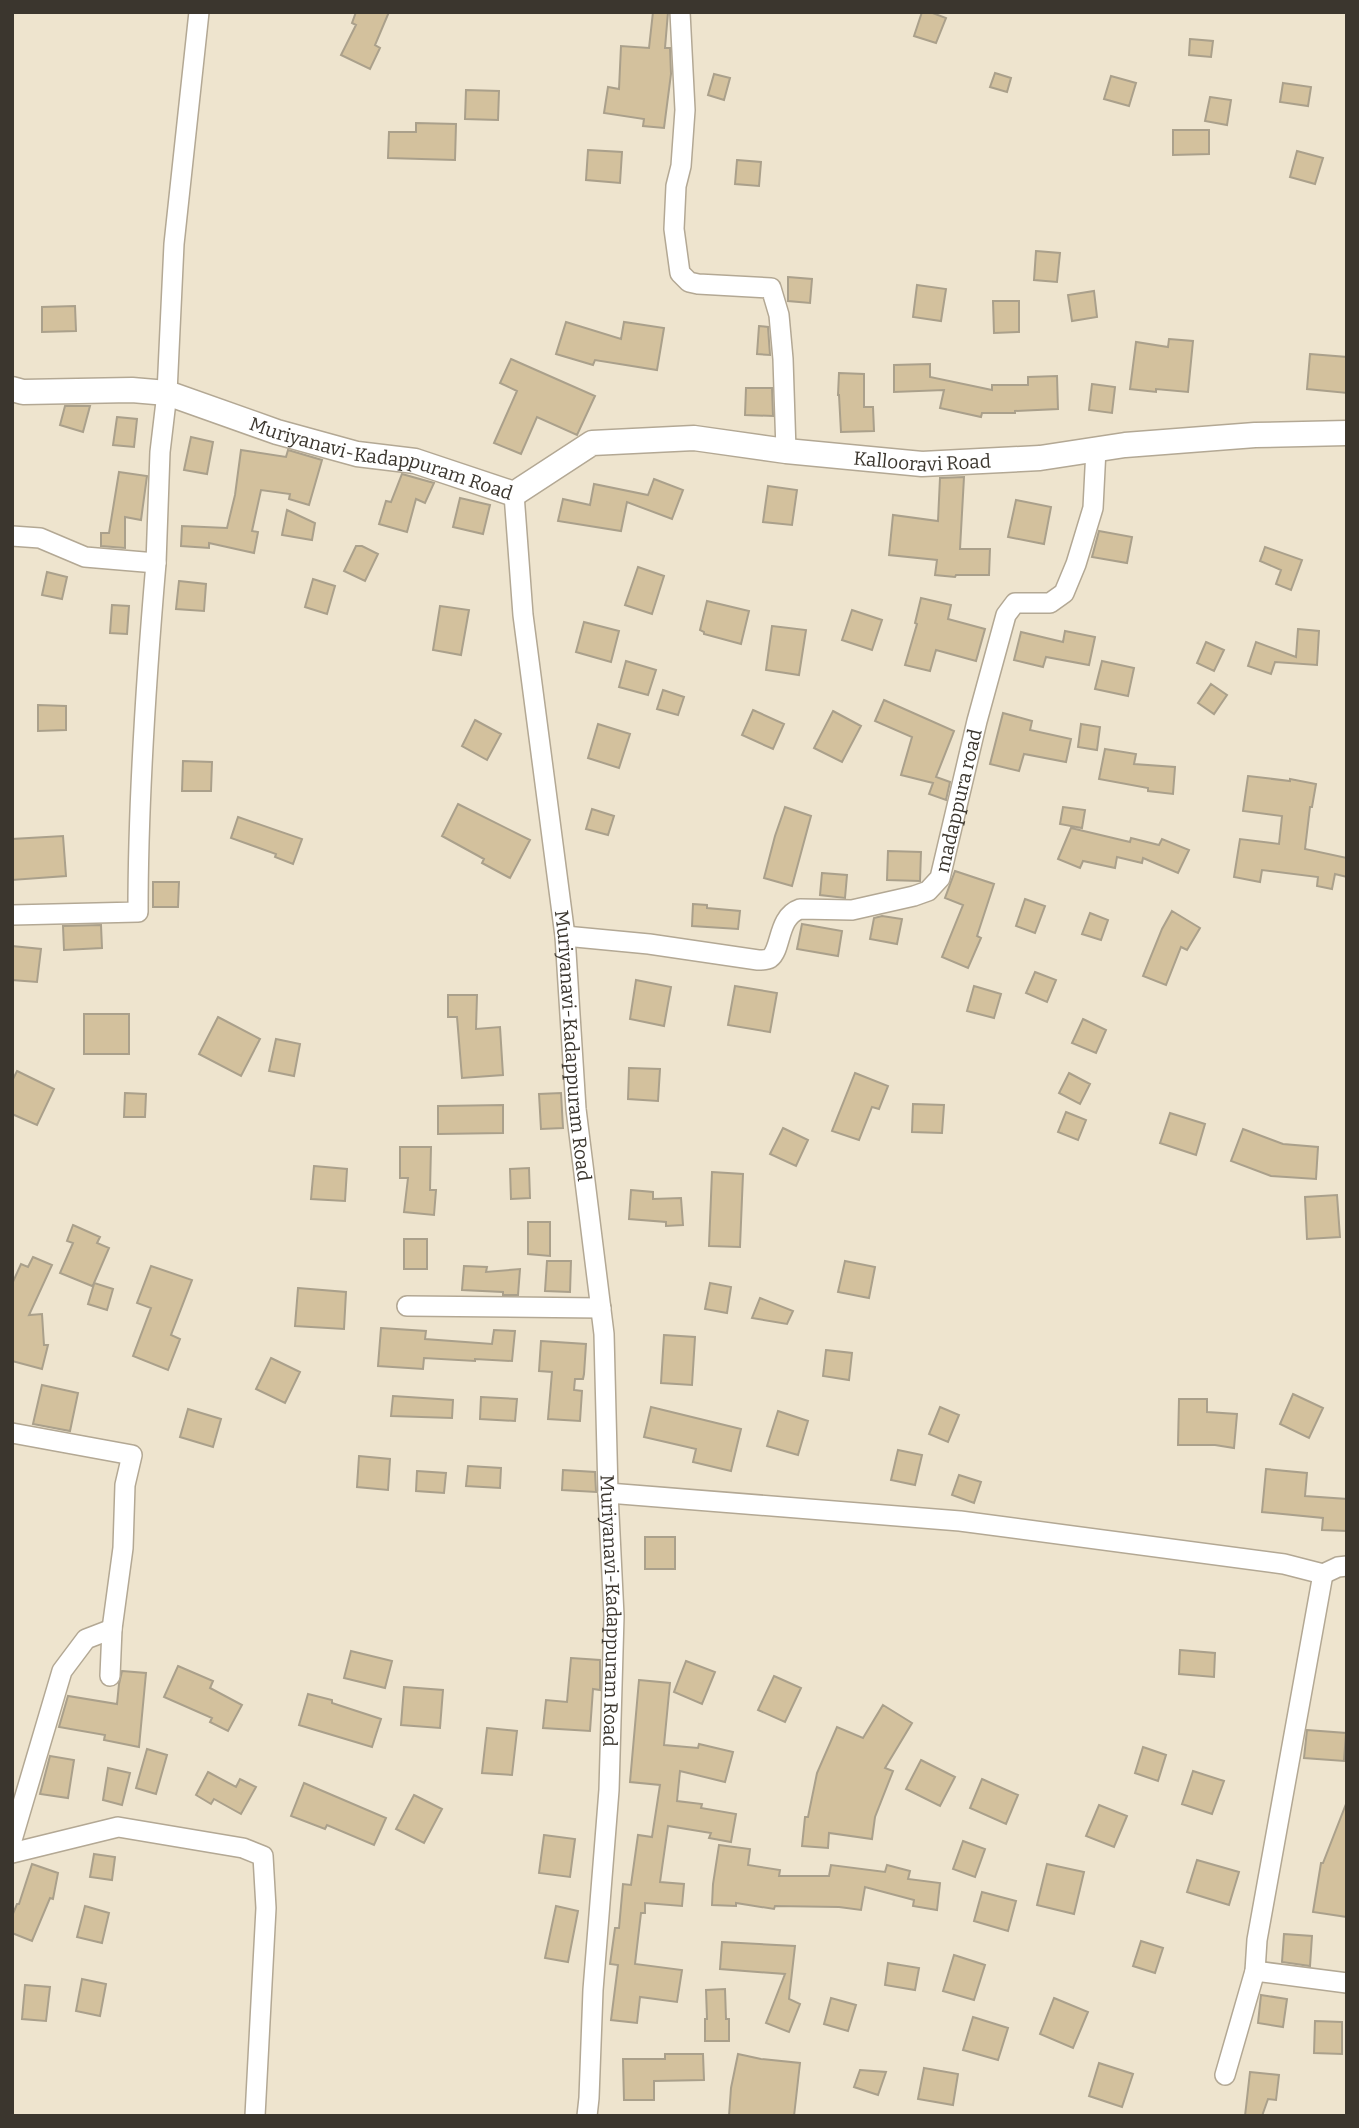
<svg xmlns="http://www.w3.org/2000/svg" width="1359" height="2128" viewBox="0 0 1359 2128" font-family="Bitter,serif">
<rect width="100%" height="100%" fill="#eee4ce"/>
<!-- building -->
<path fill="#d3c19d" stroke="#aaa08b" stroke-width="2" d="M356 12H389L375 45 380 48 370 69 341 55 356 25 352 23Z
M653 12H668L665 48H670L671 74 664 128 643 126 644 119 604 113 608 87 619 89 621 46 649 48Z
M922 12H930L946 18 936 43 914 36Z
M1190 39 1213 41 1211 57 1189 55Z
M995 73 1011 78 1007 92 990 87Z
M714 74 730 78 724 100 708 95Z
M1111 76 1136 83 1129 106 1104 99Z
M1283 83 1311 87 1308 106 1280 102Z
M466 90 499 91 498 120 465 119Z
M1210 97 1231 100 1227 125 1205 121Z
M416 123 456 124 455 160 388 158 389 132H416Z
M1173 130H1209V154L1173 155Z
M588 150 622 152 620 183 586 180Z
M1297 151 1323 158 1315 184 1290 177Z
M737 160 761 162 759 186 735 184Z
M1036 251 1060 253 1057 282 1034 280Z
M788 277 812 279 810 303 788 301Z
M917 285 946 289 941 321 913 317Z
M1094 291 1097 317 1072 321 1068 295Z
M993 301H1019V332L994 333Z
M75 306 76 331 42 332V307Z
M566 322 621 339 624 322 664 328 657 370 595 360 593 365 556 354Z
M759 326 768 327 770 355 757 354Z
M1169 339 1193 341 1188 392 1156 389V392L1130 389 1136 342 1168 347Z
M1310 354 1347 357V393L1307 389Z
M511 359 595 396 577 435 537 417 521 454 494 443 517 391 500 383Z
M930 364V377L992 390V385H1028V377L1057 376 1058 409 1015 411V413H982L981 417 940 408 944 390 894 392V365Z
M839 373 864 374V407H873L874 431 841 432 839 395H838Z
M1092 384 1115 387 1112 413 1089 410Z
M746 388H772L773 416 745 415Z
M65 406H90L83 432 60 425Z
M117 417 137 419 134 447 113 445Z
M191 437 213 442 207 474 184 470Z
M241 450 286 457 288 450 322 460 309 505 289 499 290 494 261 490 252 531 258 532 254 553 209 543V548L181 546 182 526 227 528 235 495Z
M119 472 147 476 141 520 125 517V548L101 546V533H109Z
M402 474 434 483 425 503 416 499 407 532 379 524 386 501 391 502Z
M964 477 960 549H990L989 575H956L955 577 935 575 937 560 889 555 893 515 938 521 940 478Z
M654 479 683 490 672 519 627 502 621 531 558 521 563 499 590 505 594 484 648 495Z
M768 486 797 490 792 525 763 522Z
M460 498 490 505 483 534 453 527Z
M1016 500 1051 507 1044 544 1008 537Z
M287 510 315 523 312 540 282 535Z
M1099 531 1132 537 1127 563 1092 557Z
M356 546H362L378 554 365 581 344 571Z
M1265 547 1302 560 1291 590 1276 584 1281 570 1260 561Z
M638 567 664 576 652 614 625 605Z
M47 572 67 577 62 599 42 595Z
M313 579 335 586 327 614 305 607Z
M179 581 206 584 204 611 176 609Z
M921 598 951 605 948 619 985 629 976 661 936 650 930 671 905 665 917 624 915 623Z
M707 601 749 611 741 644 704 634V632L700 630Z
M112 605 129 606 127 634 110 633Z
M440 606 469 610 461 655 433 650Z
M852 610 882 620 872 650 842 640Z
M584 622 619 631 611 662 576 652Z
M772 626 806 630 799 675 766 670Z
M1298 629 1319 631 1317 665 1275 662 1271 674 1248 666 1256 642 1296 657Z
M1065 631 1095 637 1089 665 1046 657 1043 667 1014 660 1021 632 1063 642Z
M1206 642 1224 650 1214 671 1197 663Z
M626 661 656 670 648 695 619 687Z
M1102 661 1134 668 1128 696 1095 689Z
M1211 684 1227 695 1214 714 1198 703Z
M663 690 684 697 678 715 657 709Z
M884 700 954 731 936 777 950 782 946 800 929 794 933 783 901 775 912 737 875 721Z
M38 705 66 706V730L38 731Z
M753 710 784 724 773 749 742 735Z
M833 711 861 726 842 762 814 748Z
M1003 713 1032 721 1030 730 1071 739 1066 762 1024 754 1019 771 990 764Z
M475 720 501 734 487 760 462 746Z
M598 724 630 734 619 768 588 758Z
M1081 724 1100 727 1097 750 1078 747Z
M1105 749 1136 754 1134 764 1175 767 1173 794 1148 791V788L1099 779Z
M183 761 212 762 211 791H182Z
M1248 776 1290 781V779L1316 784 1312 807H1310L1305 849 1347 858V877L1335 874 1332 889 1317 886 1318 877 1262 870 1260 882 1234 877 1240 839 1279 844 1282 816 1243 811Z
M458 804 530 840 510 878 482 863 484 859 442 836Z
M785 807 811 816 792 886 764 878 775 836Z
M1063 807 1085 810 1082 828 1060 824Z
M592 809 614 816 608 835 586 829Z
M238 817 302 839 293 864 275 857 276 854 231 838Z
M1071 828 1130 842 1131 838 1159 845 1162 839 1189 850 1178 873 1143 858 1142 863 1117 857 1115 868 1083 861 1080 868 1058 859Z
M63 836 66 876 12 880V839Z
M888 851 921 852 920 881 887 880Z
M955 871 994 884 977 936 981 938 968 968 942 957 963 905 945 898Z
M822 873 847 875 845 898 820 895Z
M153 882H179L178 907H153Z
M1025 899 1045 906 1035 933 1016 926Z
M693 904 707 905V908L740 911 738 929 692 926Z
M1172 911 1200 928 1187 950 1181 947 1166 985 1143 976 1162 929Z
M1090 913 1108 920 1101 940 1082 934Z
M882 916 902 919 897 944 870 939 874 918Z
M802 924 842 931 838 956 797 949Z
M101 925 102 948 64 950 63 926Z
M12 946 41 949 37 982 12 980Z
M1035 972 1056 980 1047 1002 1026 993Z
M636 980 671 987 664 1026 630 1019Z
M735 986 777 993 770 1032 728 1025Z
M974 986 1001 994 994 1018 967 1011Z
M448 995H477L476 1029 500 1027 503 1075 462 1078 457 1017H448Z
M84 1014H129V1054H84Z
M218 1017 260 1039 241 1076 199 1054Z
M1083 1019 1106 1030 1096 1053 1072 1043Z
M276 1039 300 1044 294 1076 269 1071Z
M629 1068 660 1069 658 1101 628 1099Z
M17 1071 54 1089 37 1125 12 1114V1081Z
M855 1073 888 1086 879 1109 872 1107 859 1140 832 1131Z
M1069 1073 1090 1084 1080 1104 1059 1093Z
M125 1093 146 1094 145 1117H124Z
M561 1093 563 1128 541 1129 539 1094Z
M913 1104 944 1105 942 1133 912 1132Z
M503 1105V1133L438 1134V1106Z
M1066 1112 1086 1120 1078 1140 1058 1132Z
M1170 1113 1205 1124 1196 1155 1160 1143Z
M783 1128 808 1140 796 1166 770 1154Z
M1243 1129 1283 1144 1318 1147 1316 1179 1271 1176 1231 1161Z
M400 1147H431L430 1190H436L434 1215 404 1212 408 1178H400Z
M314 1166 347 1169 345 1201 311 1199Z
M529 1168 530 1198 511 1199 510 1169Z
M712 1172 743 1174 740 1247 709 1246Z
M631 1190 653 1192V1199L681 1198 683 1225 666 1226V1222L629 1219Z
M1337 1195 1340 1237 1307 1239 1305 1197Z
M528 1222H550V1256L528 1254Z
M73 1225 100 1237 97 1243 109 1248 94 1283 113 1289 107 1310 88 1304 94 1284 92 1286 60 1273 73 1243 67 1241Z
M404 1239H427V1269H404Z
M33 1257 52 1265 29 1315 42 1314 44 1345H48L42 1369 12 1361V1284L21 1264 28 1267Z
M547 1261H571L570 1292 545 1291Z
M845 1261 875 1267 869 1298 838 1292Z
M151 1266 192 1280 171 1335 180 1339 168 1370 133 1356 151 1308 137 1303Z
M464 1266 487 1267 486 1272 520 1269 518 1295H503V1292L462 1290Z
M710 1283 731 1287 727 1313 705 1309Z
M298 1288 346 1292 344 1329 295 1326Z
M760 1298 793 1311 787 1324 752 1318Z
M381 1328 426 1331 425 1339 492 1344 494 1330 515 1331 512 1361 475 1359V1361L424 1358 423 1369 378 1366Z
M664 1335 695 1337 692 1385 661 1383Z
M541 1341 586 1344 584 1374 583 1379H575L574 1390 582 1391 580 1421 548 1419 552 1372 539 1371Z
M826 1350 852 1353 849 1380 823 1376Z
M271 1358 300 1372 285 1403 256 1389Z
M42 1385 78 1393 70 1431 33 1424Z
M1293 1394 1323 1408 1309 1438 1280 1424Z
M393 1396 453 1400 452 1418 391 1416Z
M481 1397 517 1399 515 1421 480 1419Z
M1179 1399H1207V1412L1237 1414 1234 1448 1215 1445H1178Z
M651 1407 741 1429 731 1471 693 1462 696 1449 644 1437Z
M940 1407 959 1415 948 1442 929 1434Z
M188 1409 221 1419 213 1447 180 1437Z
M778 1411 808 1421 798 1455 767 1446Z
M898 1450 922 1455 915 1485 891 1480Z
M359 1456 390 1459 388 1490 357 1487Z
M468 1466 501 1468 500 1488 466 1486Z
M1266 1469 1307 1473 1305 1496 1347 1499V1531L1322 1530 1323 1518 1262 1512Z
M563 1470 595 1472 596 1492 562 1490Z
M417 1471 446 1473 444 1493 416 1491Z
M959 1475 981 1482 974 1503 952 1495Z
M645 1537H675V1569H645Z
M1180 1650 1215 1653 1214 1677 1179 1674Z
M351 1651 392 1661 385 1688 344 1678Z
M571 1658 600 1660V1690L593 1689 590 1731 543 1728 546 1700 567 1702Z
M686 1661 715 1672 702 1704 674 1692Z
M178 1666 213 1681 210 1688 242 1705 228 1731 210 1722 212 1718 164 1697Z
M122 1671 146 1673 139 1747 104 1740 105 1735 59 1727 68 1696 117 1704 119 1684Z
M774 1676 801 1688 785 1722 758 1710Z
M639 1680 670 1683 664 1745 698 1748 699 1744 733 1752 725 1782 680 1771 677 1801 702 1804 701 1808 736 1814 731 1842 709 1838 711 1833 668 1826 660 1882 684 1884 682 1906 645 1903V1913H641L635 1964 682 1970 677 2002 640 1997 637 2023 611 2020 618 1965 610 1964 615 1928H619L623 1884 631 1885 638 1835 652 1837 660 1785 630 1782Z
M404 1687 443 1690 440 1728 401 1725Z
M308 1694 332 1700V1703L381 1719 372 1747 299 1725Z
M883 1705 912 1723 885 1768 893 1771 875 1817 872 1839 829 1833 828 1848 802 1846 805 1817H808L817 1773 837 1727 863 1738Z
M487 1728 517 1731 512 1775 482 1773Z
M1307 1730 1346 1733 1344 1761 1304 1758Z
M1143 1747 1166 1755 1158 1781 1135 1773Z
M147 1749 167 1755 156 1794 136 1788Z
M50 1756 74 1760 68 1798 40 1794Z
M921 1760 955 1777 940 1806 906 1789Z
M108 1768 130 1773 122 1805 103 1800Z
M1193 1771 1224 1781 1212 1814 1182 1804Z
M208 1772 236 1787 240 1779 256 1787 241 1814 214 1799 211 1804 196 1795Z
M982 1779 1018 1795 1006 1824 970 1808Z
M304 1783 386 1818 374 1845 327 1825 325 1829 291 1816Z
M414 1795 442 1809 424 1843 396 1829Z
M1346 1804 1347 1805V1917L1313 1912 1321 1863H1323Z
M1099 1805 1127 1816 1114 1847 1086 1836Z
M544 1835 575 1839 570 1877 539 1873Z
M963 1841 985 1849 975 1877 953 1869Z
M719 1845 750 1849 748 1865 780 1870 779 1876H829L831 1865 885 1872 887 1865 910 1871 908 1879 940 1883 937 1910 913 1906 914 1900 865 1887 861 1910 839 1907 775 1906 774 1909 736 1903V1906L712 1905 713 1884Z
M94 1854 115 1857 112 1880 90 1877Z
M1197 1860 1239 1872 1229 1905 1187 1892Z
M32 1864 58 1873 53 1899 50 1898 32 1941 12 1933V1916L17 1904H19Z
M1047 1864 1084 1872 1074 1914 1037 1905Z
M982 1892 1016 1901 1008 1931 974 1921Z
M85 1906 109 1913 102 1943 77 1937Z
M556 1906 578 1911 568 1962 545 1958Z
M1284 1934 1312 1936 1310 1966 1282 1962Z
M1141 1941 1163 1948 1155 1973 1133 1966Z
M722 1942 795 1946 789 1999 800 2004 789 2032 766 2023 785 1974 720 1969Z
M954 1955 985 1965 974 2000 943 1991Z
M888 1963 919 1968 915 1990 885 1985Z
M82 1979 106 1984 100 2016 76 2011Z
M25 1985 50 1987 46 2021 22 2019Z
M725 1989 726 2019H729V2041H705V2019H707L706 1990Z
M1261 1995 1287 1999 1283 2027 1258 2023Z
M831 1998 856 2005 848 2031 824 2024Z
M1054 1998 1088 2012 1073 2048 1040 2034Z
M973 2017 1008 2028 998 2060 963 2050Z
M1315 2021 1342 2022V2054L1314 2053Z
M665 2054H703L704 2080 654 2081V2100H624L623 2059H665Z
M738 2054 761 2059 800 2063 794 2116H729L731 2088Z
M1099 2063 1133 2074 1122 2107 1089 2096Z
M924 2068 958 2074 953 2105 918 2099Z
M860 2070 886 2072 878 2095 854 2087Z
M1250 2072 1279 2075 1276 2100 1268 2099 1262 2116H1245Z"/>
<g fill="none" stroke-linecap="round" stroke-linejoin="round">
<defs>
<g id="minor">
<path d="M680 12 685 110 681 166 676 186 674 229 680 273 689 282 698 284 771 288 779 315 783 359 786 451"/>
<path id="s1" d="M514 494 523 615 565 936 576 1109 604 1334 608 1493 614 1616 609 1790 593 1990 589 2098 587 2116"/>
<path d="M12 536 40 538 85 557 156 563 160 452 167 393 174 244 199 12"/>
<path d="M12 915 138 912C138 795 146 680 156 563"/>
<path id="s2" d="M565 936 649 944 758 960C762 960 767 960 770 958 782 949 777 917 800 909L852 910 914 896 928 891 940 878 977 721 1006 615 1015 603H1050L1064 593 1076 564 1093 508 1096 449"/>
<path d="M407 1306 601 1308"/>
<path d="M12 1433 132 1455 125 1485 123 1548 112 1629 110 1676"/>
<path d="M608 1493 960 1521 1284 1564 1323 1574 1338 1567 1347 1566"/>
<path d="M12 1840 62 1671 86 1639 112 1629"/>
<path d="M12 1853 118 1827 243 1848 263 1856 266 1908 255 2116"/>
<path d="M1255 1971 1347 1983"/>
<path d="M1225 2075 1255 1971 1257 1940 1323 1574"/>
</g>
<g id="major">
<path id="s3" d="M12 389 23 392 132 390 167 393 277 432 357 454 415 461 514 494 592 443 694 438 786 451 922 464 1040 458 1125 445 1255 435 1347 433"/>
</g>
</defs>
<!-- minor casing -->
<use href="#minor" stroke="#b3a894" stroke-width="22"/>
<!-- major casing -->
<use href="#major" stroke="#b3a894" stroke-width="27"/>
<!-- minor -->
<use href="#minor" stroke="#fff" stroke-width="19"/>
<!-- major -->
<use href="#major" stroke="#fff" stroke-width="24"/>
</g>
<g text-anchor="middle" dominant-baseline="central" stroke-width="6" stroke-linejoin="round" paint-order="stroke">
<!-- street labels -->
<g font-size="19" fill="#3b362e" stroke="#fcf1db">
<text stroke="none"><textPath href="#s3" startOffset="943">Kallooravi Road</textPath></text>
<text stroke="none"><textPath href="#s3" startOffset="380">Muriyanavi-Kadappuram Road</textPath></text>
<text stroke="none"><textPath href="#s2" startOffset="494">madappura road</textPath></text>
<text stroke="none"><textPath href="#s1" startOffset="555">Muriyanavi-Kadappuram Road</textPath></text>
<text stroke="none"><textPath href="#s1" startOffset="1122">Muriyanavi-Kadappuram Road</textPath></text>
</g>
</g>
<!-- border -->
<rect width="1359" height="2128" fill="none" stroke="#3b362e" stroke-width="28"/>
</svg>
